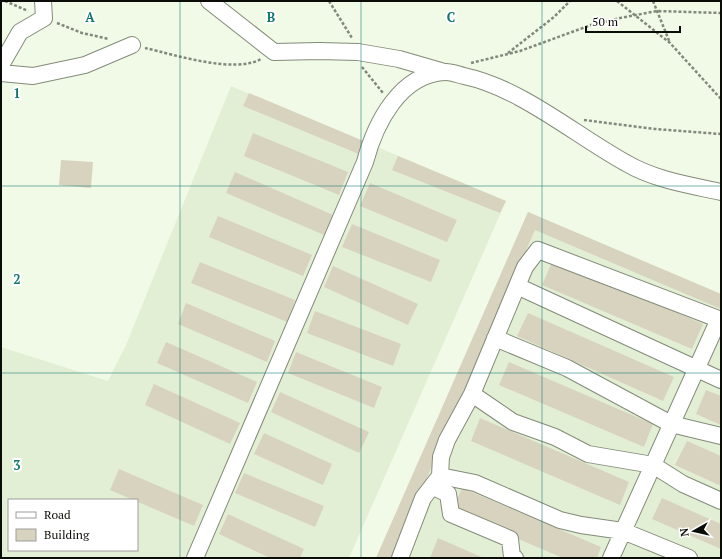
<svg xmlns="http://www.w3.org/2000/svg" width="722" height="559" viewBox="0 0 722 559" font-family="'PT Serif',serif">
<rect width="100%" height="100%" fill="#f1fae7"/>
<!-- built -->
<path fill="#e3efd5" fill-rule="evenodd" d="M231 86 506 201 349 558H1V347L108 381 126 345ZM9 500H137V550H9Z
M528 212 721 294V558H376Z"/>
<!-- building -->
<path fill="#d8d3bf" d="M249 93 366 142 361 155 243 106Z
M253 133 348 172 339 195 244 156Z
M398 156 506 201 500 213 392 170Z
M61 160 93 162 91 188 59 185Z
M235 172 333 215 324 235 226 193Z
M370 183 457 220 447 242 360 206Z
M528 212 721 294V309L535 230 392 558H376Z
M218 216 312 255 303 276 209 237Z
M352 224 440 260 431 282 342 247Z
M553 260 703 324 692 349 542 285Z
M200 262 295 300 287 322 191 283Z
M333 266 418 304 408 325 324 287Z
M186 303 275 341 267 362 178 324Z
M315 311 401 344 393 366 307 333Z
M528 313 674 377 663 401 517 336Z
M166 342 257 382 248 403 157 363Z
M296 352 382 387 374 408 288 373Z
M509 362 653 424 644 447 499 385Z
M154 384 240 423 230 444 145 405Z
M706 390 721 396V425L696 414Z
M280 392 369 432 359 453 271 412Z
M480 418 629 482 620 505 471 441Z
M264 433 332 464 323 485 254 454Z
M687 441 721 456V486L675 465Z
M119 469 203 505 194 526 110 490Z
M244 473 324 506 315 527 235 493Z
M462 488 601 547 597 558H563L452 511Z
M662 498 721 524V549L652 519Z
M228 514 304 549 300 558H270L219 534Z
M438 538 484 558H430Z"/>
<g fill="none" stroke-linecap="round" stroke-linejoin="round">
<defs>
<path id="minor" d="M209 1 274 52 319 51 358 52 399 59 444 72
M1 65 20 32 44 18 43 1
M1 73 33 76 85 65 132 45
M517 286 721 380
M495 338 567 368 671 424 721 436
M472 394 513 422 555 437 588 454 653 465 683 484 721 501
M440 476 475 483 560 520 581 525 623 531 689 558
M432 486 448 494 451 514 510 539 512 557 515 558
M195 558 365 162C375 124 400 73 446 72 452 72 459 75 464 76 521 88 575 135 626 163 655 180 689 185 721 192
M400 558 423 498 440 476 441 457 447 440 472 394 525 267 538 250 721 320
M611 558 719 319"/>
</defs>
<!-- minor casing -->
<use href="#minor" stroke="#838b79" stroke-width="18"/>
<!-- path -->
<path stroke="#82887b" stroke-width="2.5" stroke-dasharray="3 2" stroke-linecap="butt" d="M5 1 28 11
M329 1 352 38
M617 1 670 43 721 99
M653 1 670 43
M57 23 82 33 109 39
M145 48C176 55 234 74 261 59
M508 53 554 17 570 1
M471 63 520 51 591 25 620 18 657 11 721 13
M362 67 383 93
M584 120 655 129 721 134"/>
<!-- minor -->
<use href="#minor" stroke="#fff" stroke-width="16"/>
</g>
<!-- grid -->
<path fill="none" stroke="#0f766e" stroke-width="1" stroke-opacity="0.55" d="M180 1V558M361 1V558M542 1V558M1 186H721M1 373H721"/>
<g font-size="13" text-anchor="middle" font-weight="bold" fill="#0f766e" stroke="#fff" stroke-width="4" stroke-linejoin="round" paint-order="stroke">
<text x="90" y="22">A</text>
<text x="271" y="22">B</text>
<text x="451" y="22">C</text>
<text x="17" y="98">1</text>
<text x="17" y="284">2</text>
<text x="17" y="470">3</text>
</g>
<!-- border -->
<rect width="722" height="559" fill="none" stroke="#0a0d07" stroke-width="4"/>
<!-- legend -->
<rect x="8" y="499" width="130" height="52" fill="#ffffff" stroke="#9d9e9c"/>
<rect x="16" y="512" width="20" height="6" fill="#ffffff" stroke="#9d9e9c"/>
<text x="44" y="519" font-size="12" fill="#0a0d07">Road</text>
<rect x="16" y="529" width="20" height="12" fill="#d8d3bf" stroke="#9d9e9c"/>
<text x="44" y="539" font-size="12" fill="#0a0d07">Building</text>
<!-- north arrow -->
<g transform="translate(694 531) rotate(262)" stroke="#ffffff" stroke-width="3" paint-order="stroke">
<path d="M0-3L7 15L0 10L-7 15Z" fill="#0a0d07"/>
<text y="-6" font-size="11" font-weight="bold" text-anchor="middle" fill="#0a0d07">N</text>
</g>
<!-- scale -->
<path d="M586 26v6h94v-6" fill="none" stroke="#0a0d07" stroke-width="2"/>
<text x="592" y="26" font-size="12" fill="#0a0d07" stroke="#ffffff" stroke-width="3" paint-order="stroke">50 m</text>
</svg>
